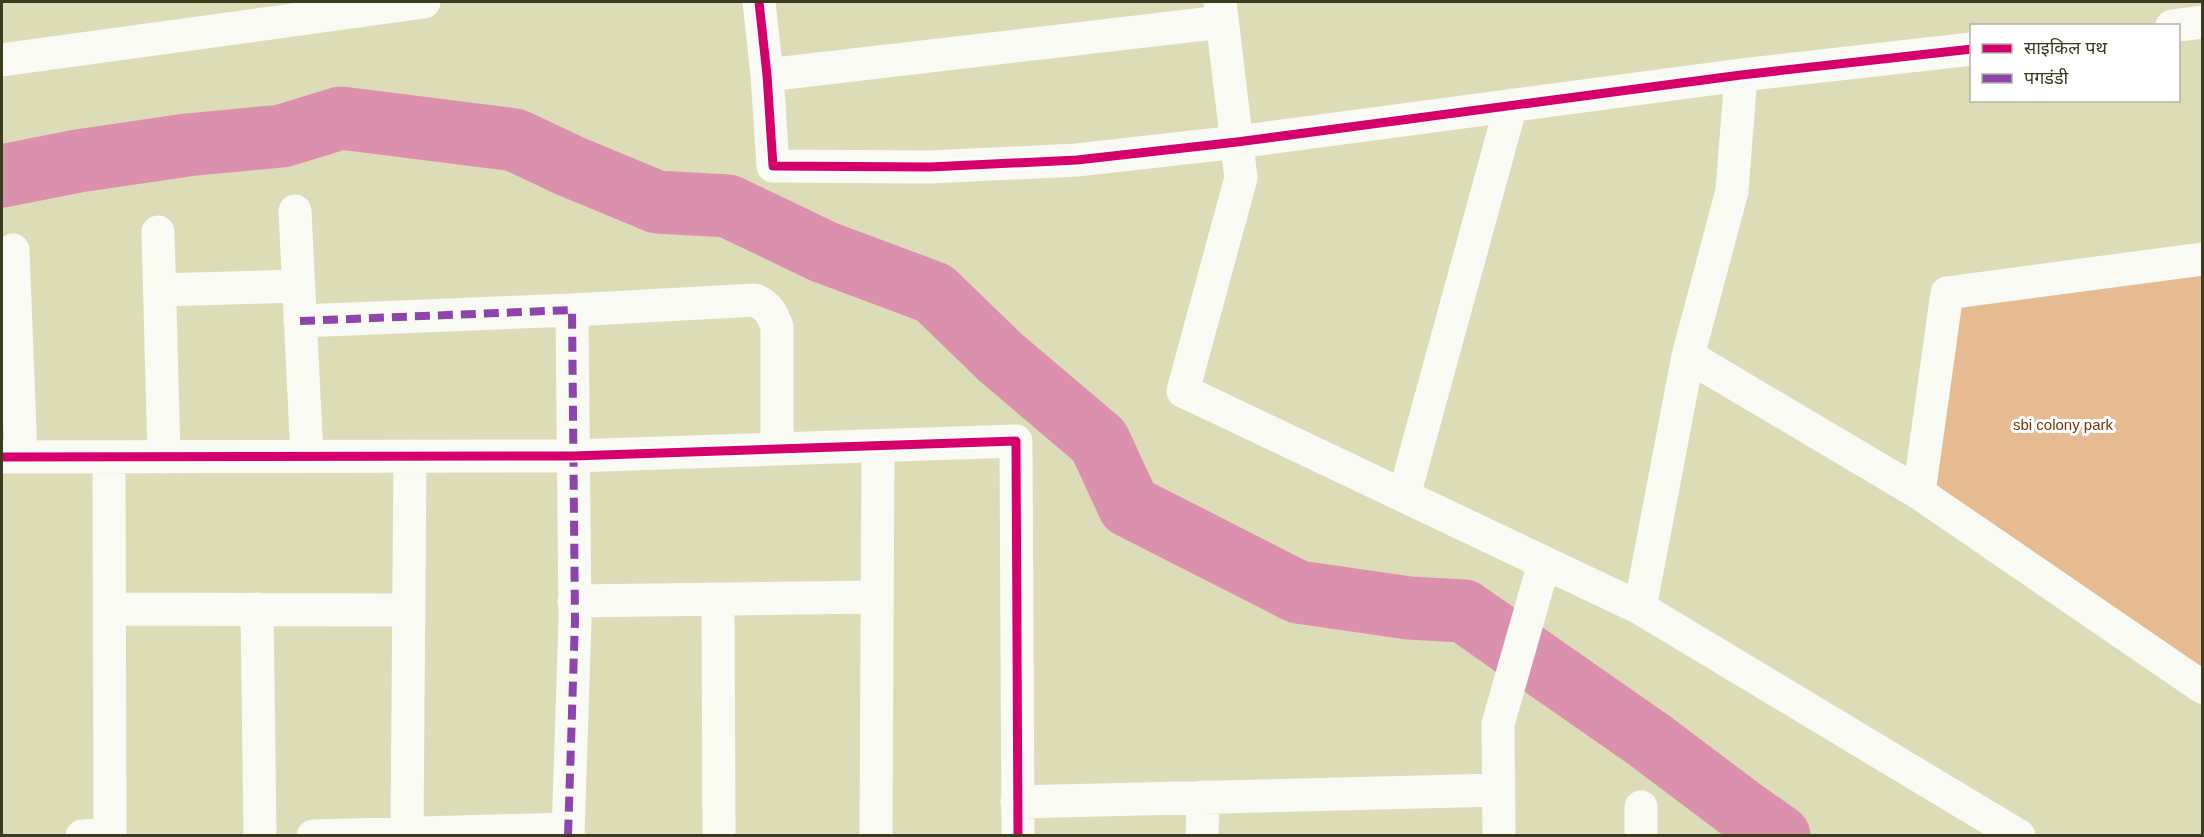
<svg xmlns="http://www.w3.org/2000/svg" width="2204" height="837" viewBox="0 0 2204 837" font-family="Arial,'Noto Sans Devanagari',sans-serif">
<rect width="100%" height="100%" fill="#dcddb6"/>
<!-- green -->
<path fill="#e6bb92" d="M2202 259V675L1911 495 1940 294Z"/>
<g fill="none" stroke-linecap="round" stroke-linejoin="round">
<!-- river -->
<path stroke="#db91ad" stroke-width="63" d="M2 176 78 161 187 145 282 136 341 118 515 140 570 166 657 202 728 206 824 252 934 293 1000 357 1099 441 1129 506 1298 592 1409 608 1464 611 1649 740 1742 810 1779 836"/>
<!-- minor -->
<path stroke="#fafaf4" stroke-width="33" d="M759 2 767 75 773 166 930 167 1077 160 1237 142 1741 75 1972 49
M1220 2 1241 178 1183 391 1640 608 2019 836
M2172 26 2202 22
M2 60 424 2
M767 75 1222 22
M295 211 307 456
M158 232 164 457
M13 250 21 457
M2202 259 1947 293 1919 493 2202 687
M160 290 298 286
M572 310 755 300C768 306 772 313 777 327V449
M300 321 572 310 575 620 568 836
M1688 356 1919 493
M2 457 573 456 1016 441 1018 836
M109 457 110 836
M1404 496 1511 105
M718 600 719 836
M574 601 877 597
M1640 608 1688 356 1732 191 1741 75
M110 609 408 610
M257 609 260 836
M1017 802 1498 790
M1641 807V836
M407 833 410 456
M82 836 110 834
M313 836 568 829
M876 836 878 446
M1202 836 1203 797
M1499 836 1498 724 1544 563"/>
<!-- quiet -->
<path stroke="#8e44ad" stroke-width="8" stroke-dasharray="15 8" stroke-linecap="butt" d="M300 321 572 310 575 620 568 836"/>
<defs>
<path id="cycleway" d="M759 2 767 75 773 166 930 167 1077 160 1237 142 1741 75 1972 49
M2 457 573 456 1016 441 1018 836"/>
</defs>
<!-- cycleway casing -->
<use href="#cycleway" stroke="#fff" stroke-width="13"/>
<!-- cycleway -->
<use href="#cycleway" stroke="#d6006c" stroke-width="9"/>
</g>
<g text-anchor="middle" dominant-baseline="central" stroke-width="6" stroke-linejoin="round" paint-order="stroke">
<!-- park labels -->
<g font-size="15" fill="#763507" stroke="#fff">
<text x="2063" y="424">sbi colony park</text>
</g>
</g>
<!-- border -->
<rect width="2204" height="837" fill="none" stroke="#3b3b1f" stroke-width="6"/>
<!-- legend -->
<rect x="1970" y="24" width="210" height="78" fill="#ffffff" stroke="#b1b1a5" stroke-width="1.5"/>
<rect x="1982" y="44" width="30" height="9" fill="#d6006c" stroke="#b1b1a5" stroke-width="1.5"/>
<text x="2024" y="54" font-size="18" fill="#3b3b1f">साइकिल पथ</text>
<rect x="1982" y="74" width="30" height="9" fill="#8e44ad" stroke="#b1b1a5" stroke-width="1.5"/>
<text x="2024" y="84" font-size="18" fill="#3b3b1f">पगडंडी</text>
</svg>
